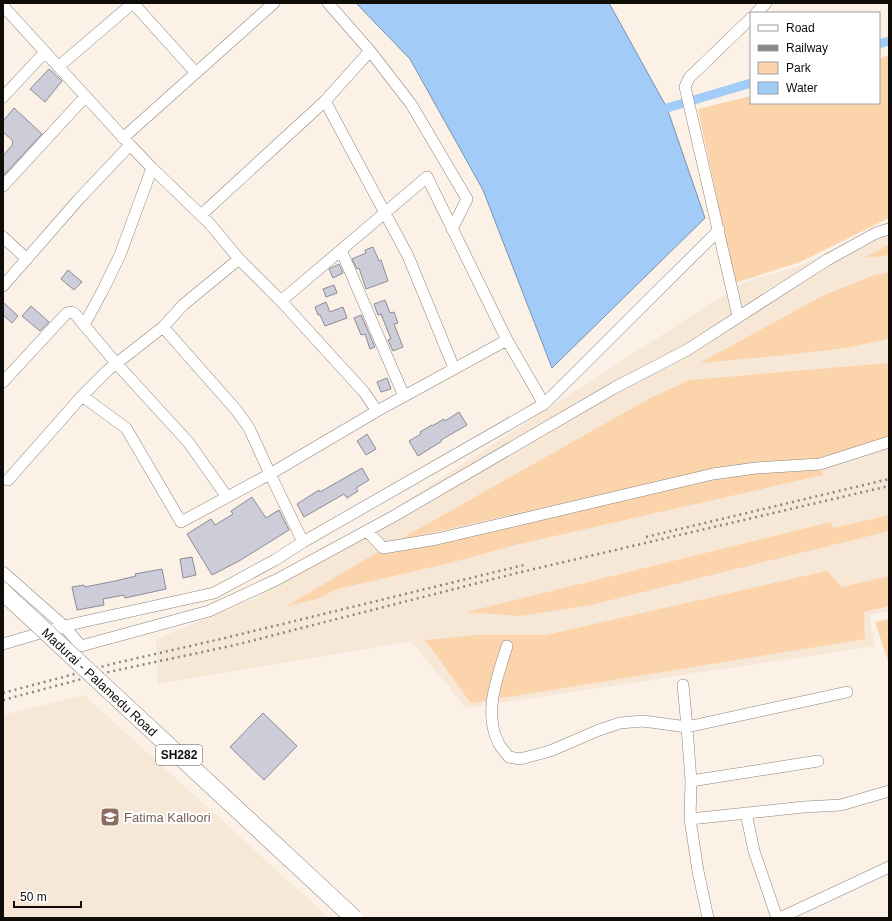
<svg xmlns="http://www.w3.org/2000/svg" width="892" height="921" viewBox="0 0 892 921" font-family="Arial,sans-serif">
<rect width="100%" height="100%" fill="#fbf1e7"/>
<!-- built -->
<path fill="#f7e7d7" d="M889 221V611L869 615 875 646 466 708 411 641 158 684 156 639 255 599 742 283 801 265Z
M84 695 329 918H3V715Z"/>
<!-- green -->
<path fill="#fbd4ab" d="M889 55V218L800 262 735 283 698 109 751 96V103H879V59Z
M889 244V255L864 258Z
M889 272V339L845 348 786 355 700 363 822 296 872 276Z
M889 363V439L814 462 726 466 399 540 652 397 690 380Z
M822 469 823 475 515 545 446 564 337 589 317 599 287 606 376 553 444 543 713 480 761 473Z
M889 515V531L591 605 519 616 467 612 831 522 833 528Z
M827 571 842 587 889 576V606L864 612 865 639 471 703 425 640 476 635H546Z
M889 619V664L875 622Z"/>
<!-- water -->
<path fill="#a2cbf8" stroke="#7692b0" d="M356 3H609L667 108 705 218 552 368 483 190 410 59Z"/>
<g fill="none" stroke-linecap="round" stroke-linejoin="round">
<!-- canal -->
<path stroke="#a2cbf8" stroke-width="9" d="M879 44 889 41
M657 111 751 83"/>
</g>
<!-- building -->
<path fill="#cdcdda" stroke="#8c8b97" d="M49 69 62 81 45 102 30 89Z
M14 108 42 134 3 176V156L13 144 12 143 13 141 3 132V121Z
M373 247 379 261 381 260 388 281 366 289 359 268 357 269 352 259 366 253 365 250Z
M339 264 343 273 333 278 329 269Z
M68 270 82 282 74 290 61 279Z
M334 285 337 293 326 297 323 289Z
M385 300 390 313 394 312 398 323 394 324 403 347 393 351 388 340 391 339 381 314 378 315 374 304Z
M3 302 18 316 12 323 3 315Z
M326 302 330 312 343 307 347 318 325 326 320 315H318L315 307Z
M31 306 49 322 40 331 22 316Z
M361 315 375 347 370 349 365 334 361 335 354 318Z
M387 378 391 389 381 392 377 382Z
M459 412 467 425 441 440 442 441 418 456 409 441 421 434 420 432 432 425V426L444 419 445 421Z
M367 434 376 449 366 455 357 441Z
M362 468 369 480 356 488 358 491 347 498 344 494 304 517 297 504 319 490 320 492Z
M252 497 266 518 279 510 289 530 239 561 212 575 187 534 211 519 215 525 233 514 231 511Z
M192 557 196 575 183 578 180 559Z
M162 569 166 589 125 598 124 595 103 599 104 605 77 610 72 587 84 585 85 587 115 581 136 576 135 574Z
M263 713 297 746 264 780 230 747Z"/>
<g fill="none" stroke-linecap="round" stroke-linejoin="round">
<defs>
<path id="minor" d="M133 3 196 73
M328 3 370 51 411 104 467 199 452 229
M3 6 130 145 79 199 3 286
M756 13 766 3
M58 67 133 3
M3 97 45 52
M325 101 370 51
M123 138 274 3
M130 145 152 168 209 223 239 259 281 301 364 392 377 411 270 474 303 542
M3 186 85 97
M201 215 325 101 408 256 454 368
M3 237 27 259
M341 250 404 396
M281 301 427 177 507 340 377 411
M738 316 685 87 689 78 751 18
M84 325 103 290 120 255 152 168
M507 340 544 404
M3 382 64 316 67 313 71 312 75 314 84 325 116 363 189 443 227 497
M82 396 126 428 181 522 270 474 249 428 237 411 163 327
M8 480 82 396 108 370 163 327 183 305 239 259
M367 531 383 548 437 539 713 474 756 468 820 464 889 442
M3 572 64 626 81 646 209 611 276 580 394 516 614 388 687 350 827 260 876 233 889 229
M3 644 64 626 214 593 275 560 303 542 544 404 719 230
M507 646C498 676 483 711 498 742 500 747 505 752 509 757L520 759 550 751 599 730 620 723 643 721 687 727 847 692
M683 685 687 727 691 781 690 819 698 871 708 918
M691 781 818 761
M746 813 754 851 777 918
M690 819 804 807 841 805 889 791
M780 918 889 867"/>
</defs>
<!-- minor casing -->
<use href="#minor" stroke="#8d847b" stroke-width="12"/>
<!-- minor -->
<use href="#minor" stroke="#fff" stroke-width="11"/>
<!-- rail -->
<path stroke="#8d867f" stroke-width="2.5" stroke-dasharray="2 4" stroke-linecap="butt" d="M646 537 889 479
M3 693 116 663 225 638 524 565
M3 700 104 673 235 645 517 573 889 486"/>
<defs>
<g id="primary-bridge">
<path id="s1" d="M3 592 354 918"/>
</g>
</defs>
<!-- primary-bridge casing -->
<use href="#primary-bridge" stroke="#8d847b" stroke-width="18" stroke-linecap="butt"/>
<!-- primary-bridge -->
<use href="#primary-bridge" stroke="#fff" stroke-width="17"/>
</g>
<!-- icons -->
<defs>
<symbol id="university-square" viewBox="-11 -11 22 22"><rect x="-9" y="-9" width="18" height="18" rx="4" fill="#8d6e63" stroke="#fff"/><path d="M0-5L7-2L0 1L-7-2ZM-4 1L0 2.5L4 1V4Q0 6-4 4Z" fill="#fff"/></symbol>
</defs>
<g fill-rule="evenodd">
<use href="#university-square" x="99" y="806" width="22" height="22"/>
</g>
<g text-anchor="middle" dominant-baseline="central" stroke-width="4" stroke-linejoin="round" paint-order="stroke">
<!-- shield labels -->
<rect fill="#fff" stroke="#585653" stroke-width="1" x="156" y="745" width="46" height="20" rx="3"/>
<g font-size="12" font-weight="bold" fill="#100d09">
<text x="179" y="755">SH282</text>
</g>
<!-- street labels -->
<g font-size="13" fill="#100d09" stroke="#fff">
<text stroke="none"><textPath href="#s1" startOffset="132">Madurai - Palamedu Road</textPath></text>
</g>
<!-- education labels -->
<g font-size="13" fill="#785e54" stroke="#fff" text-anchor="start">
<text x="124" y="817">Fatima Kalloori</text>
</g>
</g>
<!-- border -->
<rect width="892" height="921" fill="none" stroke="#100d09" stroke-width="8"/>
<!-- legend -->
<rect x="750" y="12" width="130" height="92" fill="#ffffff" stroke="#9f9e9d"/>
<rect x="758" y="25" width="20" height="6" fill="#ffffff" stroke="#9f9e9d"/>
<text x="786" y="32" font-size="12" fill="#100d09">Road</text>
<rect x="758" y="45" width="20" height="6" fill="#8d867f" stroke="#9f9e9d"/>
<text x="786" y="52" font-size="12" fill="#100d09">Railway</text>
<rect x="758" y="62" width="20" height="12" fill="#fbd4ab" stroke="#9f9e9d"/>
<text x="786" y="72" font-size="12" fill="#100d09">Park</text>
<rect x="758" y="82" width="20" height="12" fill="#a2cbf8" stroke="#9f9e9d"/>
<text x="786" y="92" font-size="12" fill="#100d09">Water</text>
<!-- scale -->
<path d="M14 901v6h67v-6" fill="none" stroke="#100d09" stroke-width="2"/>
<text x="20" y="901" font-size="12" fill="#100d09" stroke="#ffffff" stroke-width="3" paint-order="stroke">50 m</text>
</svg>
